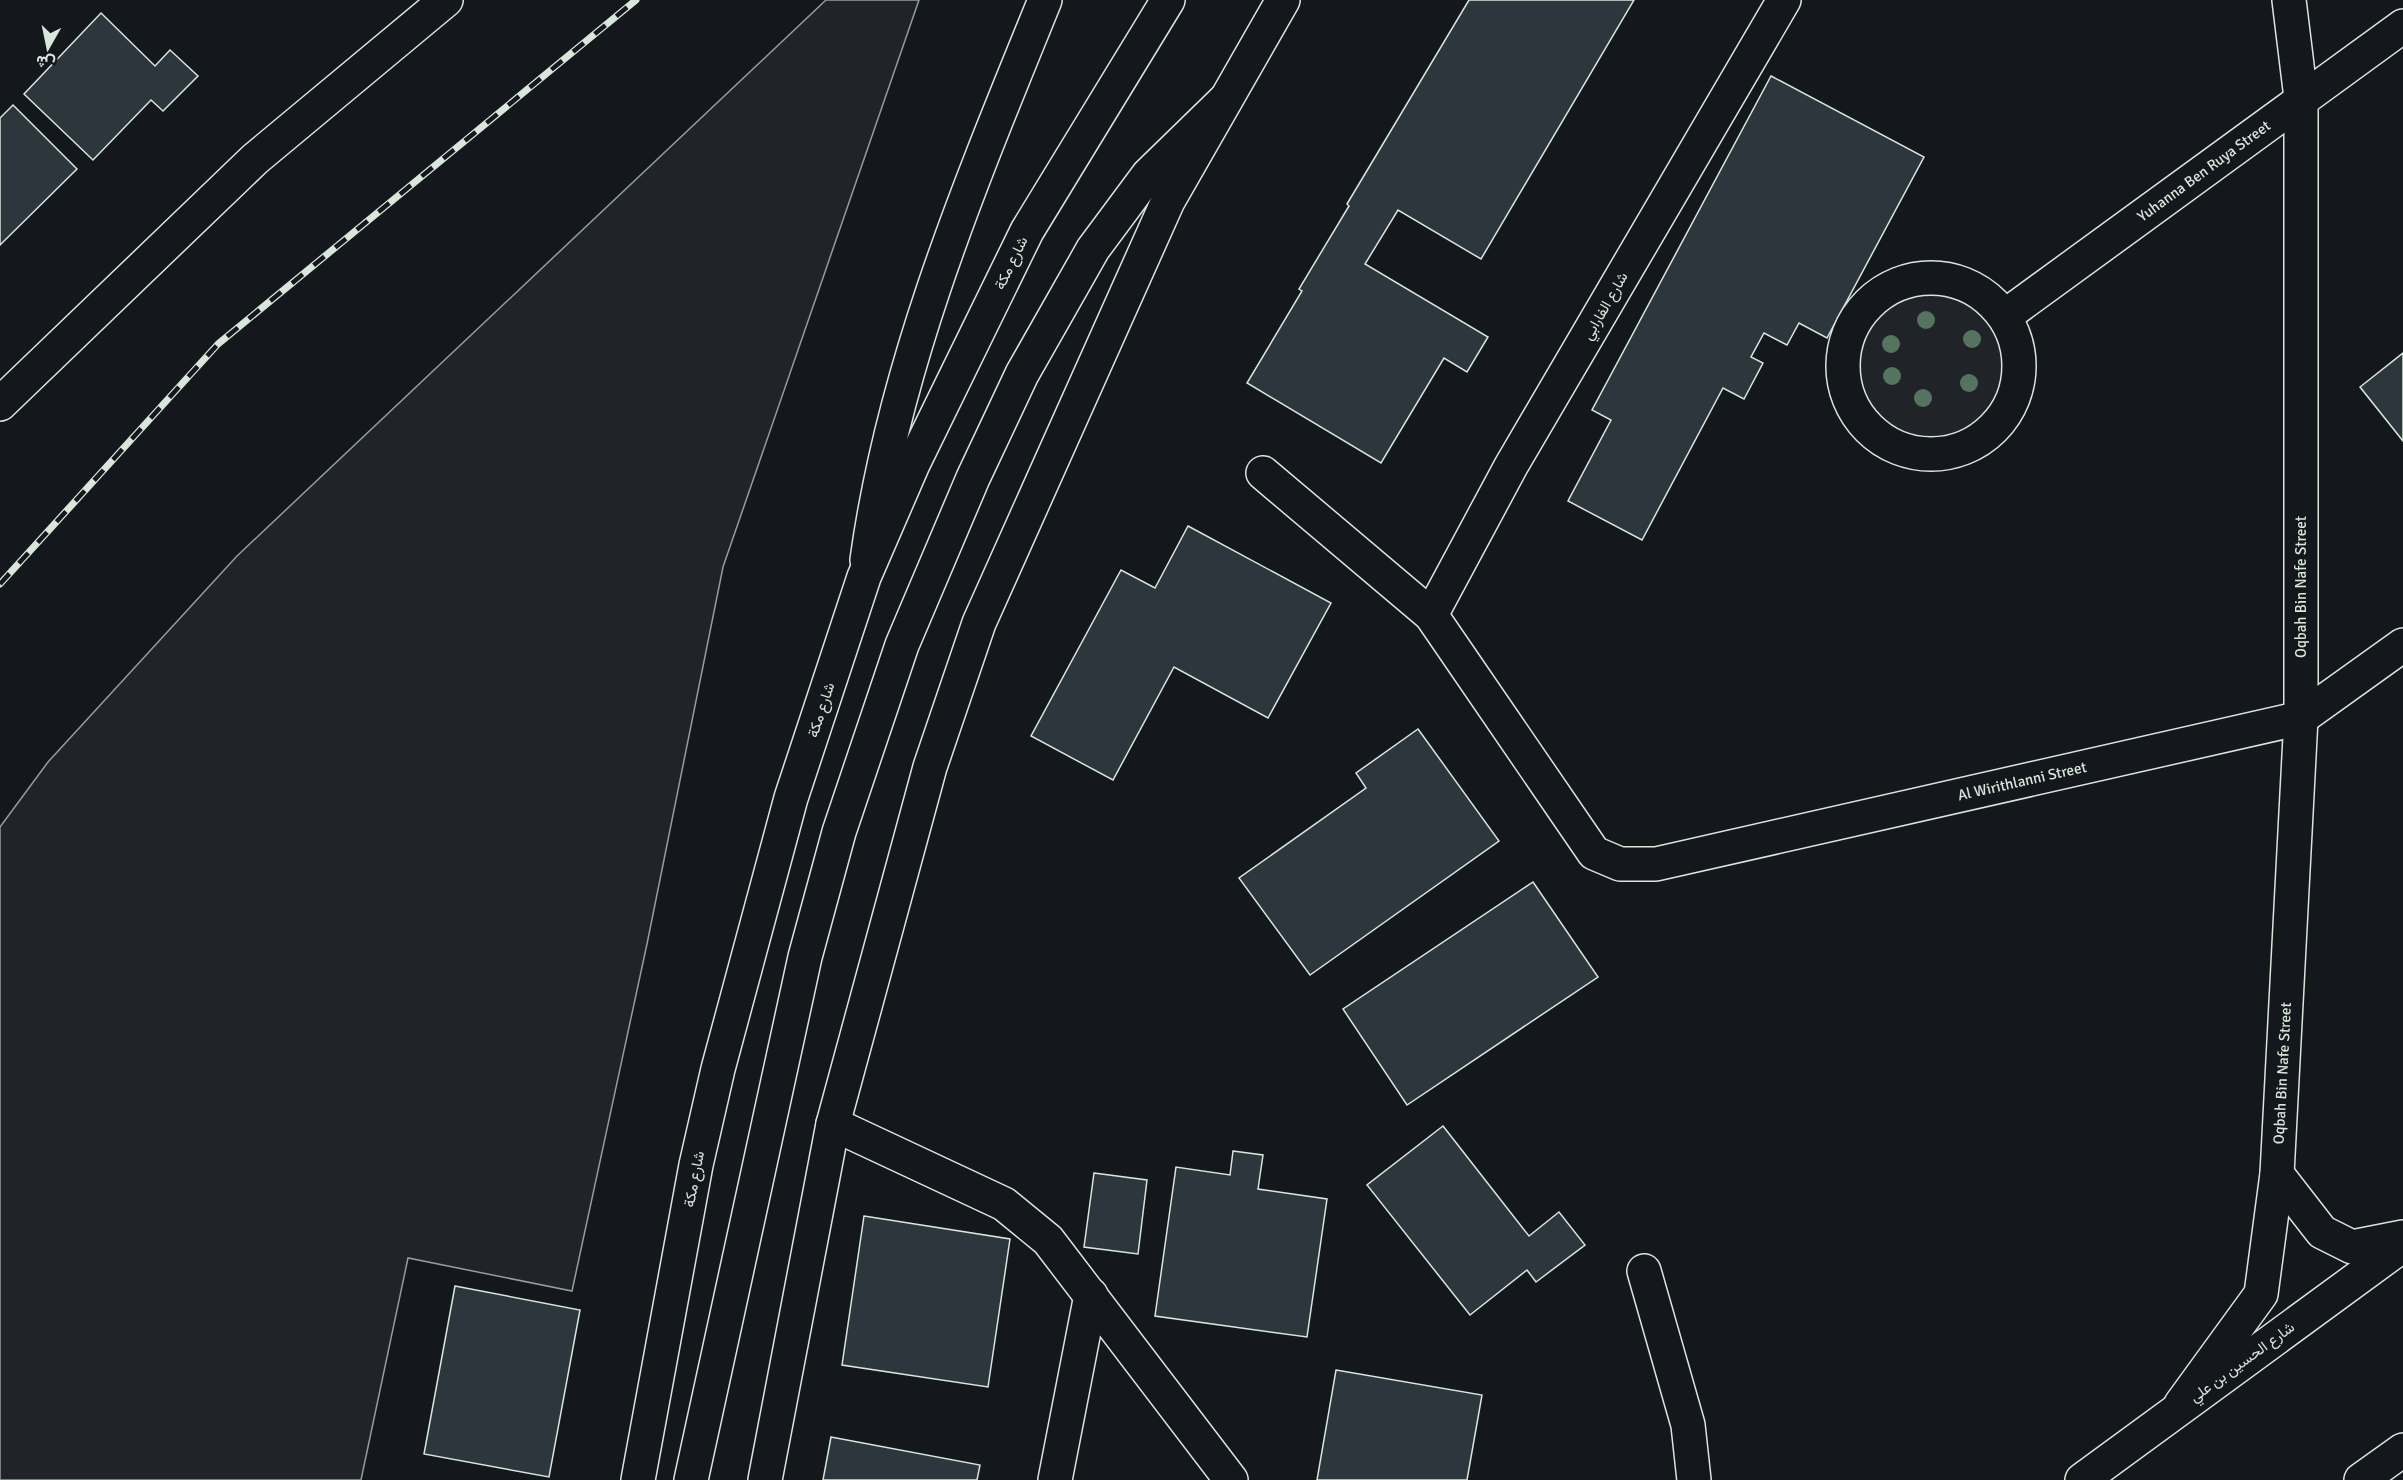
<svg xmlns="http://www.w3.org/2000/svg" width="2403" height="1480" viewBox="0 0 2403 1480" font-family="Signika,Vazirmatn,sans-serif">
<rect width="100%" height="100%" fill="#14181c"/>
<!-- green -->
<path fill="#202428" stroke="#939e99" stroke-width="1.5" d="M826 0H919L723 567 647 944 572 1291 408 1258 361 1480H0V827L48 762 237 556Z
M1855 366a77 77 0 1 1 154 0a77 77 0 1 1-154 0Z"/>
<!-- building -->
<path fill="#2c363c" stroke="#d8e6dc" stroke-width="1.5" d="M1469 0H1634L1481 259 1398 210 1365 264 1488 337 1467 372 1444 358 1381 463 1247 383 1302 291 1299 289 1349 206 1347 204Z
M101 13 155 66 170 50 198 76 163 111 151 100 93 160 24 94Z
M1771 76 1924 157 1827 338 1799 323 1787 345 1764 333 1751 357 1763 363 1744 399 1723 388 1642 540 1568 501 1611 420 1592 410Z
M13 105 77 169 0 245V118Z
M2403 353V441L2360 387Z
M1188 526 1331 603 1268 718 1174 667 1113 780 1031 736 1121 570 1155 588Z
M1418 729 1499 841 1310 975 1239 878 1366 788 1356 773Z
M1533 882 1598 977 1407 1105 1343 1009Z
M1443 1126 1529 1236 1559 1212 1585 1245 1536 1282 1527 1270 1470 1315 1367 1185Z
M1233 1151 1263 1155 1258 1189 1327 1199 1307 1337 1155 1316 1176 1167 1230 1175Z
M1094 1173 1147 1180 1138 1254 1084 1247Z
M864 1216 1010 1239 988 1387 842 1365Z
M455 1286 580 1310 549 1477 424 1454Z
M1336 1370 1482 1395 1467 1480H1317Z
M831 1437 980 1465 977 1480H823Z"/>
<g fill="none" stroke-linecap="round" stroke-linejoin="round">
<defs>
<g id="minor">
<circle cx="1931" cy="366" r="88"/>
<path id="s1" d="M2005 316 2403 26"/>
<path d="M0 404 255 159 446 0"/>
<path id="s2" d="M1263 473 1431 615 1594 853 1620 864H1656L2301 718 2403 645"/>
<path d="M867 560C894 364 971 182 1045 0"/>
<path d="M1431 615 1511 466 1784 0"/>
<path d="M833 1124 1004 1204 1048 1240 1231 1480"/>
<path d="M2277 1174 2322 1232 2352 1247 2403 1237"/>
<path d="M1644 1271 1688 1425 1694 1480"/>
<path id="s3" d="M2181 1404 2261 1294 2277 1174 2301 718V98L2289 0"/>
<path d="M1055 1480 1091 1295"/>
</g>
<path id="major" d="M638 1480 696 1165 718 1069 791 798 864 577 913 464 1027 231 1168 0
M765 1480 833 1124 930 767 979 623 1168 201 1283 0"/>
<path id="highway" d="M691 1480 805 957 839 832 902 645 973 478 1022 374 1093 249 1148 175 1225 100
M2082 1480 2403 1245
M2361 1480 2403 1450"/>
</defs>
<!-- minor casing -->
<use href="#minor" stroke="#d8e6dc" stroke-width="36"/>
<!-- major casing -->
<use href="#major" stroke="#d8e6dc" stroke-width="36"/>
<!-- highway casing -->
<use href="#highway" stroke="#d8e6dc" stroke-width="36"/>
<!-- minor -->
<use href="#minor" stroke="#14181c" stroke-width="33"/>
<!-- major -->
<use href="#major" stroke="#14181c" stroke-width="33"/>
<!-- highway -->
<use href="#highway" stroke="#14181c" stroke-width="33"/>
<defs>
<path id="rail" d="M0 584 218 344 636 0"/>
</defs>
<!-- rail casing -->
<use href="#rail" stroke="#d8e6dc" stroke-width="7"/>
<!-- rail -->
<use href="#rail" stroke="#14181c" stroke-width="4.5" stroke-dasharray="14" stroke-linecap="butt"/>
</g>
<!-- trees -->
<g fill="#55745f">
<circle cx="1926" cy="320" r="9"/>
<circle cx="1972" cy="339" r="9"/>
<circle cx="1891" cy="344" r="9"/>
<circle cx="1892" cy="376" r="9"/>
<circle cx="1969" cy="383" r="9"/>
<circle cx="1923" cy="398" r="9"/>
</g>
<g text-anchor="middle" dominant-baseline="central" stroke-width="4.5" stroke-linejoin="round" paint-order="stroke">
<!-- street labels -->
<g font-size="15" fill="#d8e6dc" stroke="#14181c">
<text stroke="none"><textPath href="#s1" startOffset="246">Yuhanna Ben Ruya Street</textPath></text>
<text transform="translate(1011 263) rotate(-64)">شارع مكة</text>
<text transform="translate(1605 306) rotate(-60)">شارع الفارابي</text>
<text transform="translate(2301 587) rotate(-90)">Oqbah Bin Nafe Street</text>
<text transform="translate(821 710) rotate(-72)">شارع مكة</text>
<text stroke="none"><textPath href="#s2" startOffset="948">Al Wirithlanni Street</textPath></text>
<text stroke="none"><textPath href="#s3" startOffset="358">Oqbah Bin Nafe Street</textPath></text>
<text transform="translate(694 1179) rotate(-79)">شارع مكة</text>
<text transform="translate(2242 1362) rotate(-36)">شارع الحسين بن علي</text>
</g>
</g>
<!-- north arrow -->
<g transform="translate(48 48) rotate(189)" stroke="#14181c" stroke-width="4.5" paint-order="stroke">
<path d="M0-4.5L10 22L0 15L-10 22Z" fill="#d8e6dc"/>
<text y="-9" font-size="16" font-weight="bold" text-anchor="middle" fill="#d8e6dc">ش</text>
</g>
</svg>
